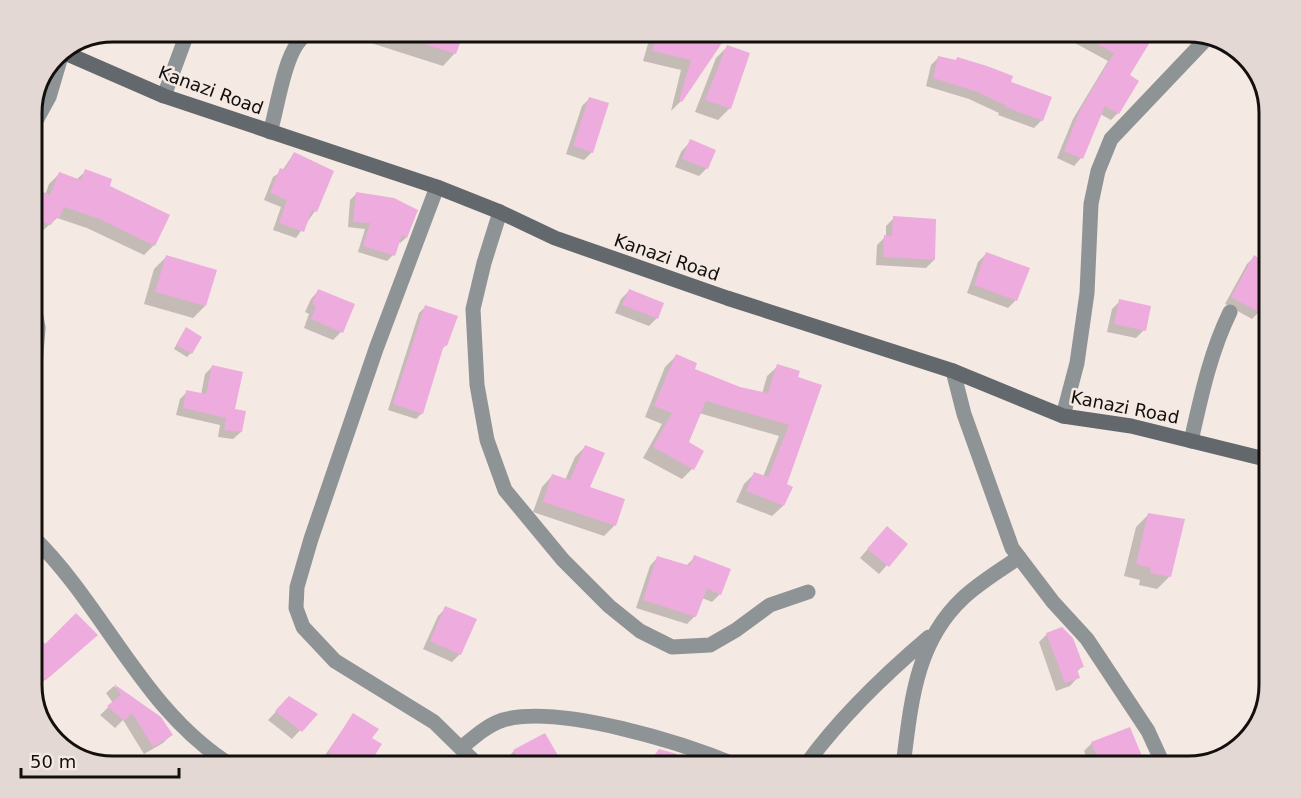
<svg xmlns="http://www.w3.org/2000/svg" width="1301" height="798" viewBox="0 0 1301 798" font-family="'DejaVu Sans',sans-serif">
<rect width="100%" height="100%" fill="#f5e9e4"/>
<!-- shadow -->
<path fill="#0003" d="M375 31H462L455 53 443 66 371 43Z
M656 31H676L719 44 681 101 671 111 681 70 643 61 650 37Z
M858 31H872L868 36Z
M1079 31H1142L1151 37 1128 76 1118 113 1111 120 1100 114 1081 158 1074 166 1057 158 1073 119 1108 61 1073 42Z
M727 47 730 108 718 120 695 112 716 58Z
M939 57 955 61 1009 83 1042 120 1034 128 998 115 999 113 969 99 926 86 931 65Z
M590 98 592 152 584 160 566 154 582 106Z
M689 143 707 168 699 176 675 167 681 152Z
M294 153 315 211 296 238 273 230 281 207 264 200 273 177 282 171Z
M86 171 154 245 144 255 87 228 57 218 39 234 32 231V188L45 195 49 184 59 174 76 180Z
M356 194 416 211 406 238 400 243 398 242 393 255 387 261 358 252 365 229 348 227 350 200Z
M894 218 934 260 926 268 876 265 877 245 886 236V226Z
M986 254 1016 300 1008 308 967 293 978 262Z
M166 257 205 306 193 318 144 304 154 269Z
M1254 257 1269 266V292L1259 312 1252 319 1225 304 1247 264Z
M319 290 341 332 333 340 304 328 309 314 305 312 311 299Z
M629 291 657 318 649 326 615 313 621 299Z
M1120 301 1144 330 1136 338 1107 332 1112 309Z
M425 307 446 345 440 351 422 413 416 419 388 410 419 313Z
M183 333 191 353 187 357 174 349Z
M676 356 693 370 739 389 762 394 767 376 778 366 798 372 783 506 772 516 736 502 744 484 754 474 763 477 779 436 699 413 687 443 692 469 682 479 643 458 662 424 645 417 665 367Z
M212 367 241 432 233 439 218 437 220 425 176 415 180 399 187 392 201 395 205 374Z
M585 447 588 488 623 500 614 526 604 536 533 512 542 487 552 476 565 480 575 457Z
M1148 515 1169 577 1157 589 1139 585 1140 580 1124 576 1136 527Z
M879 536 906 544 879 574 860 558Z
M658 557 687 565 695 557 720 594 712 602 702 598 695 616 687 624 636 608 650 566Z
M446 608 460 654 452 662 423 649 438 616Z
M32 633 45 647 89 642 38 686 32 678Z
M1047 634 1082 667 1076 672 1078 677 1070 686 1056 691 1039 642Z
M114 686 159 718 171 735 163 743 144 754 123 720 115 728 100 715 113 703 106 693Z
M289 698 315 714 292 739 268 720Z
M353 715 370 739 380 745 366 766H331L321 761Z
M1129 729 1145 766H1090L1084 751 1092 743Z
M545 735 562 766H510L506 759 514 751Z
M659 750 672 758 684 766H646Z"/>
<!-- building -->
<path fill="#edabde" d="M397 32H464L456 54 396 35Z
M658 32H686L722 43 682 102 679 100 691 60 652 51Z
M1074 32H1156L1130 75 1139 81 1119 114 1105 106 1083 159 1064 151 1080 110 1114 53Z
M727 45 750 53 731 109 705 100Z
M938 56 956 60 957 57 987 66 1013 76 1011 82 1052 97 1043 121 1005 107V105L977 92 933 78Z
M589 97 609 103 593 153 573 146Z
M690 139 716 150 708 169 682 159Z
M294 152 334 171 317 212 312 210 304 232 279 223 287 200 270 193 280 168 285 170Z
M85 169 112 179 110 186 170 215 155 246 97 218 64 207 59 218 56 217 51 225 32 217V187L50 195 59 172 81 180Z
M356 192 394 198 418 210 407 238 402 235 395 256 363 246 370 223 353 222Z
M893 216 936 219 935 260 883 257 884 235 892 236Z
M986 252 1030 268 1017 301 974 285Z
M166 255 217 270 206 306 155 292Z
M1254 255 1269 265V297L1260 313 1231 297Z
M318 289 355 304 343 333 311 319 316 306 312 304Z
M629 289 664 303 658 319 622 305Z
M1119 299 1151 306 1146 331 1114 324Z
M425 305 458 316 447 346 444 345 423 414 393 404Z
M186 327 202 337 192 354 176 345Z
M676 354 697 363 695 369 740 387 768 393 777 364 800 371 798 377 822 385 787 484 793 487 784 506 746 491 754 472 768 477 789 425 706 401 689 442 704 451 694 470 653 447 672 413 654 406Z
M212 365 243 372 235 409 246 411 242 432 224 430 226 418 183 408 186 390 206 394Z
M585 445 605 453 590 487 625 499 616 526 543 502 552 474 570 480Z
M1148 513 1185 519 1171 577 1150 573 1151 568 1136 564Z
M887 526 908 544 889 567 867 549Z
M694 555 731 569 721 595 707 589 696 617 643 600 657 556 690 566Z
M445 606 477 619 461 655 430 641Z
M76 613 98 635 46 680 32 662V627L45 644Z
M1062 627 1073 638 1084 667 1077 669 1080 678 1065 683 1046 633Z
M114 684 161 717 173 735 153 747 132 713 124 721 107 706 121 695Z
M289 696 318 714 302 732 275 711Z
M353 713 379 729 372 738 382 744 368 766H351L328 752Z
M1130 727 1146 766H1101L1091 742Z
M545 733 564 766H522L513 750Z
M659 749 677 754 667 766H647Z"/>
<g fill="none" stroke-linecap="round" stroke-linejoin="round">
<!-- street -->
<path stroke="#8e9395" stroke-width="15" d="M164 96 188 31
M32 128 49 97 62 53
M270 132C278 109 285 39 311 33 329 29 349 32 367 32
M437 187 376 349 311 539 297 587 296 608 303 627 335 661 434 722 479 766
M500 212 484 263 473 309 477 385 487 440 505 490 563 560 609 606 640 631 672 647 710 645 736 630 770 605 808 592
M32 292 38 328 32 405
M953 371 964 414 1012 548 1053 602 1087 639 1148 731 1164 766
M1063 416 1077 363 1087 293 1091 204 1098 171 1111 139 1208 37
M1191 441C1201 397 1210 353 1230 312
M32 536C106 608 142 710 232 766
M461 748C473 738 487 725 503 720 559 704 684 743 738 766
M805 766C840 717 883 676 929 637
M903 766C911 704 915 643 963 598 980 582 1001 570 1019 557"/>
<!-- secondary -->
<path stroke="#62686c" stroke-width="15" d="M63 52 164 96 437 187 500 212 555 238 727 298 953 371 1063 416 1131 426 1269 460"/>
</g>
<g text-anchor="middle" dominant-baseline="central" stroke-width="5" stroke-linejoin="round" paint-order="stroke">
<!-- street labels -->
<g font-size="18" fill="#130f0d" stroke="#f5e9e4">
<text transform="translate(211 90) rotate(20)">Kanazi Road</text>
<text transform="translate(667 257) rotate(19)">Kanazi Road</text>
<text transform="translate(1125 407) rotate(11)">Kanazi Road</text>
</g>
</g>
<!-- crop -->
<path d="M0 0H1301V798H0ZM113 42H1188A71 71 0 0 1 1259 113V685A71 71 0 0 1 1188 756H113A71 71 0 0 1 42 685V113A71 71 0 0 1 113 42Z" fill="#e3d8d3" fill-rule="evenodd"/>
<path fill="none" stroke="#130f0d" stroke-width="3" d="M113 42H1188A71 71 0 0 1 1259 113V685A71 71 0 0 1 1188 756H113A71 71 0 0 1 42 685V113A71 71 0 0 1 113 42Z"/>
<!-- scale -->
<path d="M21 768v9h158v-9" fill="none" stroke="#130f0d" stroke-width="3"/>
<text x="30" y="768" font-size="18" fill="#130f0d" stroke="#f5e9e4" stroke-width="4.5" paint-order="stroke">50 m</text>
</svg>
